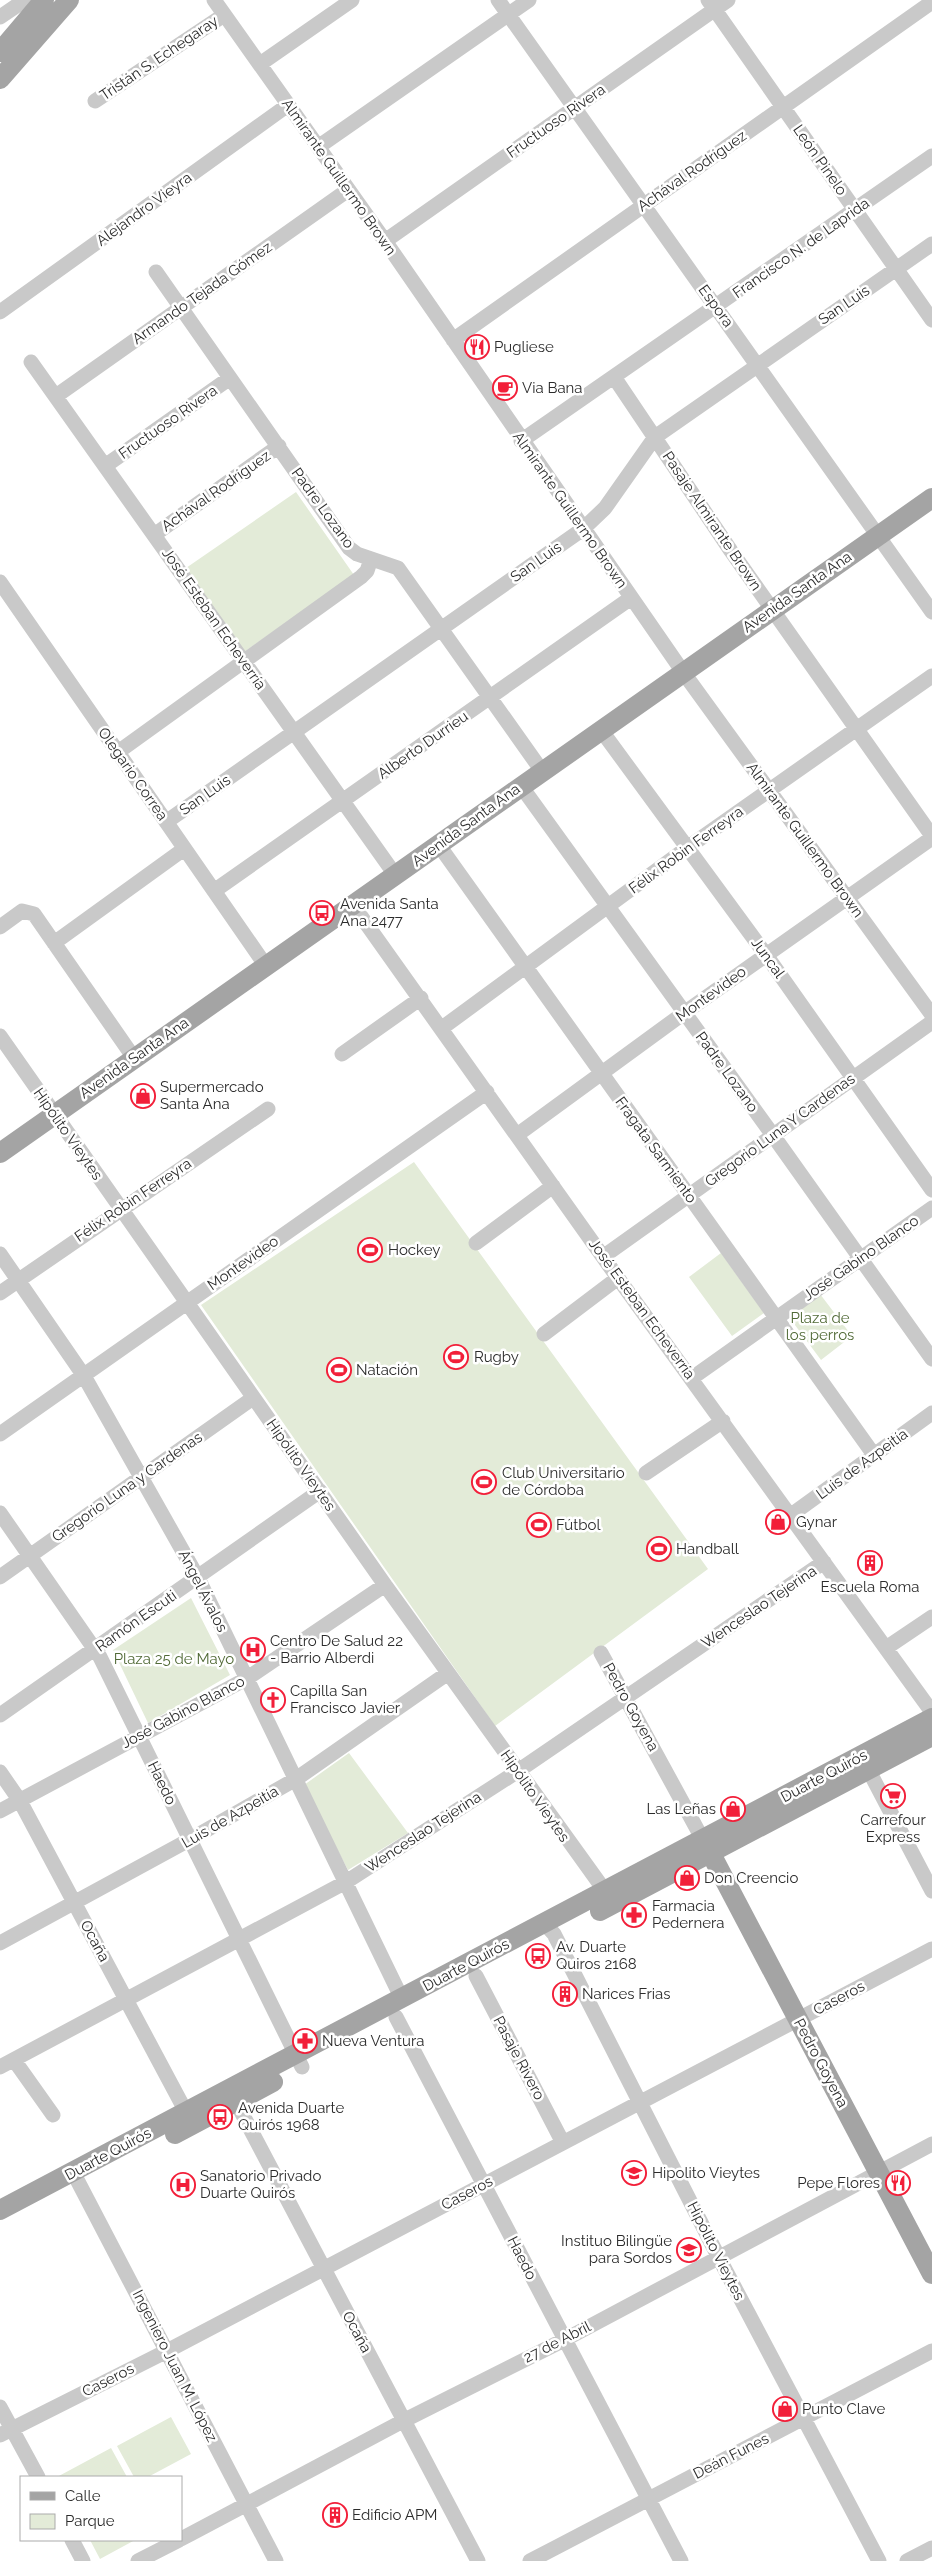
<svg xmlns="http://www.w3.org/2000/svg" width="932" height="2561" viewBox="0 0 932 2561" font-family="Raleway,sans-serif">
<rect width="100%" height="100%" fill="#fff"/>
<!-- park -->
<path fill="#e3ebd8" d="M296 492 354 575 244 652 186 568Z
M414 1162 708 1569 495 1726 201 1305Z
M721 1253 764 1313 732 1336 689 1277Z
M820 1294 852 1336 821 1360 789 1317Z
M191 1598 230 1675 148 1723 113 1650Z
M349 1753 408 1833 348 1870 304 1785Z
M171 2417 191 2454 148 2477H134L117 2446Z
M111 2448 127 2477H57Z
M90 2540H135L100 2559Z"/>
<g fill="none" stroke-linecap="round" stroke-linejoin="round">
<!-- minor -->
<path stroke="#c9c9c9" stroke-width="15" d="M214 0 385 241 683 672 932 1015
M498 0 932 612
M708 0 932 320
M0 17 25 0
M260 64 352 0
M95 101 224 15
M318 147 529 0
M385 241 728 0
M156 272 349 548 357 554 398 568 542 771
M0 312 288 105
M453 340 932 2
M31 362 396 876
M614 377 731 551 932 836
M56 396 348 190
M521 441 932 156
M105 466 230 378
M154 535 279 446
M0 582 266 966
M601 730 766 955 932 1190
M118 752 361 577 367 571 371 559
M521 786 772 1134 932 1359
M166 822 583 529 605 508 655 437 932 244
M438 844 874 1455
M214 891 631 598
M353 905 618 1278 932 1712
M0 927 22 911 34 914 134 1058
M54 943 184 849
M442 1028 687 848 932 676
M0 1036 385 1585 610 1898
M342 1054 421 998
M517 1135 684 1013 932 838
M476 1243 553 1186
M0 1254 84 1376 198 1578 402 1999
M604 1256 932 1022
M0 1293 268 1109
M544 1334 618 1278
M692 1378 932 1208
M0 1434 487 1092
M646 1473 723 1421
M0 1513 100 1657 302 2067
M791 1515 932 1413
M0 1577 253 1398
M886 1648 932 1617
M601 1653 703 1840
M0 1715 320 1491
M868 1769 932 1891
M0 1772 20 1801 186 2112
M0 1811 246 1679 385 1585
M545 1924 554 1934 718 2256 879 2561
M0 1943 189 1840 296 1779 448 1673
M476 1976 562 2141
M396 2017 681 2561
M14 2060 53 2115
M0 2067 346 1882 518 1771 824 1562
M236 2102 478 2561
M73 2172 276 2561
M0 2407 38 2477
M0 2435 167 2351 932 1949
M181 2539 403 2421 564 2340 932 2144
M72 2540 83 2561
M138 2561 179 2540
M530 2561 932 2351
M907 2561 932 2548"/>
<!-- major -->
<path stroke="#a4a4a4" stroke-width="20" d="M0 52 44 0
M0 79 69 0
M0 1153 932 498
M710 1852 932 2274
M600 1911 932 1736
M175 2134 273 2082
M0 2210 932 1718"/>
</g>
<!-- icons -->
<defs>
<symbol id="restaurant-ring" viewBox="-11 -11 22 22"><circle r="9.5" fill="#fff" stroke="#f21f39" stroke-width="1.5"/><path d="M-5-6h1v4h1v-4h1v4h1v-4h1v5L-1.5 .5V6h-2V.5L-5-1ZM5-6V6H3V1.5H1.5Q1.5-4 5-6Z" fill="#f21f39"/></symbol>
<symbol id="cafe-ring" viewBox="-11 -11 22 22"><circle r="9.5" fill="#fff" stroke="#f21f39" stroke-width="1.5"/><path d="M-5.5-4.5H6V0H3Q3 3.5 0 3.5H-2.5Q-5.5 3.5-5.5 0ZM3-3.2v2h1.7v-2ZM-6 4.5H4V6H-6Z" fill="#f21f39"/></symbol>
<symbol id="bus-ring" viewBox="-11 -11 22 22"><circle r="9.5" fill="#fff" stroke="#f21f39" stroke-width="1.5"/><path d="M-5-6H5V4H4V6H2V4H-2V6H-4V4H-5ZM-3.5-4V0h7V-4ZM-3.5 1.2v1.5H-2V1.2ZM2 1.2v1.5H3.5V1.2Z" fill="#f21f39"/></symbol>
<symbol id="shop-ring" viewBox="-11 -11 22 22"><circle r="9.5" fill="#fff" stroke="#f21f39" stroke-width="1.5"/><path d="M-5-2.5h2.3a2.7 3.5 0 0 1 5.4 0H5L5.5 6h-11ZM-1.5-2.5h3a1.5 2.3 0 0 0-3 0Z" fill="#f21f39"/></symbol>
<symbol id="stadium-ring" viewBox="-11 -11 22 22"><circle r="9.5" fill="#fff" stroke="#f21f39" stroke-width="1.5"/><path d="M0-5a6.5 5 0 1 0 0 10a6.5 5 0 1 0 0-10ZM-3.5-1.8h7v3.6h-7Z" fill="#f21f39"/></symbol>
<symbol id="building-ring" viewBox="-11 -11 22 22"><circle r="9.5" fill="#fff" stroke="#f21f39" stroke-width="1.5"/><path d="M-4-6H4V6H1V3H-1V6H-4ZM-2.5-4.3h1.7v1.8h-1.7ZM.8-4.3h1.7v1.8H.8ZM-2.5-1h1.7V.8h-1.7ZM.8-1h1.7V.8H.8Z" fill="#f21f39"/></symbol>
<symbol id="hospital-ring" viewBox="-11 -11 22 22"><circle r="9.5" fill="#fff" stroke="#f21f39" stroke-width="1.5"/><path d="M-5-5h3v3.5h4V-5h3V5h-3V1.5h-4V5h-3Z" fill="#f21f39"/></symbol>
<symbol id="church-ring" viewBox="-11 -11 22 22"><circle r="9.5" fill="#fff" stroke="#f21f39" stroke-width="1.5"/><path d="M-1.2-6h2.4v3.5h3.3v2.4h-3.3V6h-2.4V-.1h-3.3v-2.4h3.3Z" fill="#f21f39"/></symbol>
<symbol id="supermarket-ring" viewBox="-11 -11 22 22"><circle r="9.5" fill="#fff" stroke="#f21f39" stroke-width="1.5"/><path d="M-6-5.5h2.5l.6 2H6L4.5 2H-2.5L-4.4-4H-6ZM-1.5 3.2a1.3 1.3 0 1 0 .1 0ZM3 3.2a1.3 1.3 0 1 0 .1 0Z" fill="#f21f39"/></symbol>
<symbol id="pharmacy-ring" viewBox="-11 -11 22 22"><circle r="9.5" fill="#fff" stroke="#f21f39" stroke-width="1.5"/><path d="M-2-6h4v4h4v4h-4v4h-4v-4h-4v-4h4Z" fill="#f21f39"/></symbol>
<symbol id="school-ring" viewBox="-11 -11 22 22"><circle r="9.5" fill="#fff" stroke="#f21f39" stroke-width="1.5"/><path d="M0-5L7-2L0 1L-7-2ZM-4 1L0 2.5L4 1V4Q0 6-4 4Z" fill="#f21f39"/></symbol>
</defs>
<g fill-rule="evenodd">
<use href="#restaurant-ring" x="463" y="333" width="28" height="28"/>
<use href="#cafe-ring" x="491" y="374" width="28" height="28"/>
<use href="#bus-ring" x="308" y="899" width="28" height="28"/>
<use href="#shop-ring" x="129" y="1082" width="28" height="28"/>
<use href="#stadium-ring" x="356" y="1236" width="28" height="28"/>
<use href="#stadium-ring" x="442" y="1343" width="28" height="28"/>
<use href="#stadium-ring" x="325" y="1356" width="28" height="28"/>
<use href="#stadium-ring" x="470" y="1468" width="28" height="28"/>
<use href="#shop-ring" x="764" y="1508" width="28" height="28"/>
<use href="#stadium-ring" x="525" y="1511" width="28" height="28"/>
<use href="#stadium-ring" x="645" y="1535" width="28" height="28"/>
<use href="#building-ring" x="856" y="1549" width="28" height="28"/>
<use href="#hospital-ring" x="239" y="1636" width="28" height="28"/>
<use href="#church-ring" x="259" y="1686" width="28" height="28"/>
<use href="#supermarket-ring" x="879" y="1782" width="28" height="28"/>
<use href="#shop-ring" x="719" y="1795" width="28" height="28"/>
<use href="#shop-ring" x="673" y="1864" width="28" height="28"/>
<use href="#pharmacy-ring" x="620" y="1901" width="28" height="28"/>
<use href="#bus-ring" x="524" y="1942" width="28" height="28"/>
<use href="#building-ring" x="551" y="1980" width="28" height="28"/>
<use href="#pharmacy-ring" x="291" y="2027" width="28" height="28"/>
<use href="#bus-ring" x="206" y="2103" width="28" height="28"/>
<use href="#school-ring" x="620" y="2159" width="28" height="28"/>
<use href="#restaurant-ring" x="884" y="2169" width="28" height="28"/>
<use href="#hospital-ring" x="169" y="2171" width="28" height="28"/>
<use href="#school-ring" x="675" y="2236" width="28" height="28"/>
<use href="#shop-ring" x="771" y="2395" width="28" height="28"/>
<use href="#building-ring" x="321" y="2501" width="28" height="28"/>
</g>
<g text-anchor="middle" dominant-baseline="central" stroke-width="5" stroke-linejoin="round" paint-order="stroke">
<!-- street labels -->
<g font-size="15" fill="#2c2c2c" stroke="#fff">
<text transform="translate(159 58) rotate(-34)">Tristán S. Echegaray</text>
<text transform="translate(556 121) rotate(-35)">Fructuoso Rivera</text>
<text transform="translate(820 160) rotate(55)">León Pinelo</text>
<text transform="translate(692 171) rotate(-35)">Achával Rodríguez</text>
<text transform="translate(339 177) rotate(55)">Almirante Guillermo Brown</text>
<text transform="translate(144 209) rotate(-36)">Alejandro Vieyra</text>
<text transform="translate(801 248) rotate(-35)">Francisco N. de Laprida</text>
<text transform="translate(202 293) rotate(-35)">Armando Tejada Gómez</text>
<text transform="translate(844 305) rotate(-34)">San Luis</text>
<text transform="translate(716 306) rotate(54)">Espora</text>
<text transform="translate(168 422) rotate(-35)">Fructuoso Rivera</text>
<text transform="translate(216 491) rotate(-35)">Achával Rodríguez</text>
<text transform="translate(323 508) rotate(54)">Padre Lozano</text>
<text transform="translate(570 510) rotate(55)">Almirante Guillermo Brown</text>
<text transform="translate(712 521) rotate(56)">Pasaje Almirante Brown</text>
<text transform="translate(536 562) rotate(-35)">San Luis</text>
<text transform="translate(797 592) rotate(-35)">Avenida Santa Ana</text>
<text transform="translate(214 619) rotate(55)">José Esteban Echeverría</text>
<text transform="translate(423 745) rotate(-35)">Alberto Durrieu</text>
<text transform="translate(133 774) rotate(55)">Olegario Correa</text>
<text transform="translate(205 795) rotate(-35)">San Luis</text>
<text transform="translate(466 825) rotate(-36)">Avenida Santa Ana</text>
<text transform="translate(805 840) rotate(54)">Almirante Guillermo Brown</text>
<text transform="translate(686 850) rotate(-36)">Félix Robin Ferreyra</text>
<text transform="translate(768 958) rotate(54)">Juncal</text>
<text transform="translate(711 994) rotate(-36)">Montevideo</text>
<text transform="translate(134 1058) rotate(-35)">Avenida Santa Ana</text>
<text transform="translate(727 1072) rotate(54)">Padre Lozano</text>
<text transform="translate(780 1130) rotate(-36)">Gregorio Luna Y Cardenas</text>
<text transform="translate(68 1134) rotate(55)">Hipólito Vieytes</text>
<text transform="translate(656 1150) rotate(54)">Fragata Sarmiento</text>
<text transform="translate(133 1200) rotate(-34)">Félix Robin Ferreyra</text>
<text transform="translate(861 1258) rotate(-35)">José Gabino Blanco</text>
<text transform="translate(243 1263) rotate(-35)">Montevideo</text>
<text transform="translate(642 1309) rotate(54)">José Esteban Echeverría</text>
<text transform="translate(862 1464) rotate(-36)">Luis de Azpeitía</text>
<text transform="translate(301 1465) rotate(55)">Hipólito Vieytes</text>
<text transform="translate(127 1487) rotate(-35)">Gregorio Luna y Cardenas</text>
<text transform="translate(203 1591) rotate(63)">Ángel Ávalos</text>
<text transform="translate(759 1607) rotate(-34)">Wenceslao Tejerina</text>
<text transform="translate(136 1621) rotate(-35)">Ramón Escuti</text>
<text transform="translate(631 1707) rotate(61)">Pedro Goyena</text>
<text transform="translate(183 1712) rotate(-28)">José Gabino Blanco</text>
<text transform="translate(824 1776) rotate(-28)">Duarte Quirós</text>
<text transform="translate(162 1783) rotate(64)">Haedo</text>
<text transform="translate(535 1796) rotate(55)">Hipólito Vieytes</text>
<text transform="translate(230 1817) rotate(-30)">Luis de Azpeitía</text>
<text transform="translate(423 1832) rotate(-33)">Wenceslao Tejerina</text>
<text transform="translate(95 1941) rotate(62)">Ocaña</text>
<text transform="translate(466 1965) rotate(-28)">Duarte Quirós</text>
<text transform="translate(839 1998) rotate(-28)">Caseros</text>
<text transform="translate(519 2058) rotate(62)">Pasaje Rivero</text>
<text transform="translate(821 2063) rotate(62)">Pedro Goyena</text>
<text transform="translate(108 2154) rotate(-28)">Duarte Quirós</text>
<text transform="translate(467 2193) rotate(-28)">Caseros</text>
<text transform="translate(716 2251) rotate(63)">Hipólito Vieytes</text>
<text transform="translate(522 2258) rotate(63)">Haedo</text>
<text transform="translate(357 2332) rotate(62)">Ocaña</text>
<text transform="translate(557 2342) rotate(-27)">27 de Abril</text>
<text transform="translate(175 2366) rotate(63)">Ingeniero Juan M. López</text>
<text transform="translate(108 2380) rotate(-27)">Caseros</text>
<text transform="translate(731 2456) rotate(-27)">Deán Funes</text>
</g>
<!-- poi labels -->
<g font-size="15" fill="#2c2c2c" stroke="#fff" text-anchor="start">
<text x="494" y="347">Pugliese</text>
<text x="522" y="388">Via Bana</text>
<text x="340" y="904">Avenida Santa<tspan x="340" dy="17">Ana 2477</tspan></text>
<text x="160" y="1087">Supermercado<tspan x="160" dy="17">Santa Ana</tspan></text>
<text x="388" y="1250">Hockey</text>
<text x="474" y="1357">Rugby</text>
<text x="356" y="1370">Natación</text>
<text x="502" y="1473">Club Universitario<tspan x="502" dy="17">de Córdoba</tspan></text>
<text x="796" y="1522">Gynar</text>
<text x="556" y="1525">Fútbol</text>
<text x="676" y="1549">Handball</text>
<text x="870" y="1587" text-anchor="middle">Escuela Roma</text>
<text x="270" y="1641">Centro De Salud 22<tspan x="270" dy="17">- Barrio Alberdi</tspan></text>
<text x="290" y="1691">Capilla San<tspan x="290" dy="17">Francisco Javier</tspan></text>
<text x="716" y="1809" text-anchor="end">Las Leñas</text>
<text x="893" y="1820" text-anchor="middle">Carrefour<tspan x="893" dy="17">Express</tspan></text>
<text x="704" y="1878">Don Creencio</text>
<text x="652" y="1906">Farmacia<tspan x="652" dy="17">Pedernera</tspan></text>
<text x="556" y="1947">Av. Duarte<tspan x="556" dy="17">Quiros 2168</tspan></text>
<text x="582" y="1994">Narices Frias</text>
<text x="322" y="2041">Nueva Ventura</text>
<text x="238" y="2108">Avenida Duarte<tspan x="238" dy="17">Quirós 1968</tspan></text>
<text x="652" y="2173">Hipolito Vieytes</text>
<text x="200" y="2176">Sanatorio Privado<tspan x="200" dy="17">Duarte Quirós</tspan></text>
<text x="880" y="2183" text-anchor="end">Pepe Flores</text>
<text x="672" y="2241" text-anchor="end">Instituo Bilingüe<tspan x="672" dy="17">para Sordos</tspan></text>
<text x="802" y="2409">Punto Clave</text>
<text x="352" y="2515">Edificio APM</text>
</g>
<!-- park labels -->
<g font-size="15" fill="#516a37" stroke="#fff">
<text x="820" y="1318">Plaza de<tspan x="820" dy="17">los perros</tspan></text>
<text x="174" y="1659">Plaza 25 de Mayo</text>
</g>
</g>
<!-- legend -->
<rect x="20" y="2476" width="162" height="65" fill="#ffffff" stroke="#ababab"/>
<rect x="30" y="2492" width="25" height="8" fill="#a4a4a4" stroke="#ababab"/>
<text x="65" y="2501" font-size="15" fill="#2c2c2c">Calle</text>
<rect x="30" y="2514" width="25" height="15" fill="#e3ebd8" stroke="#ababab"/>
<text x="65" y="2526" font-size="15" fill="#2c2c2c">Parque</text>
</svg>
